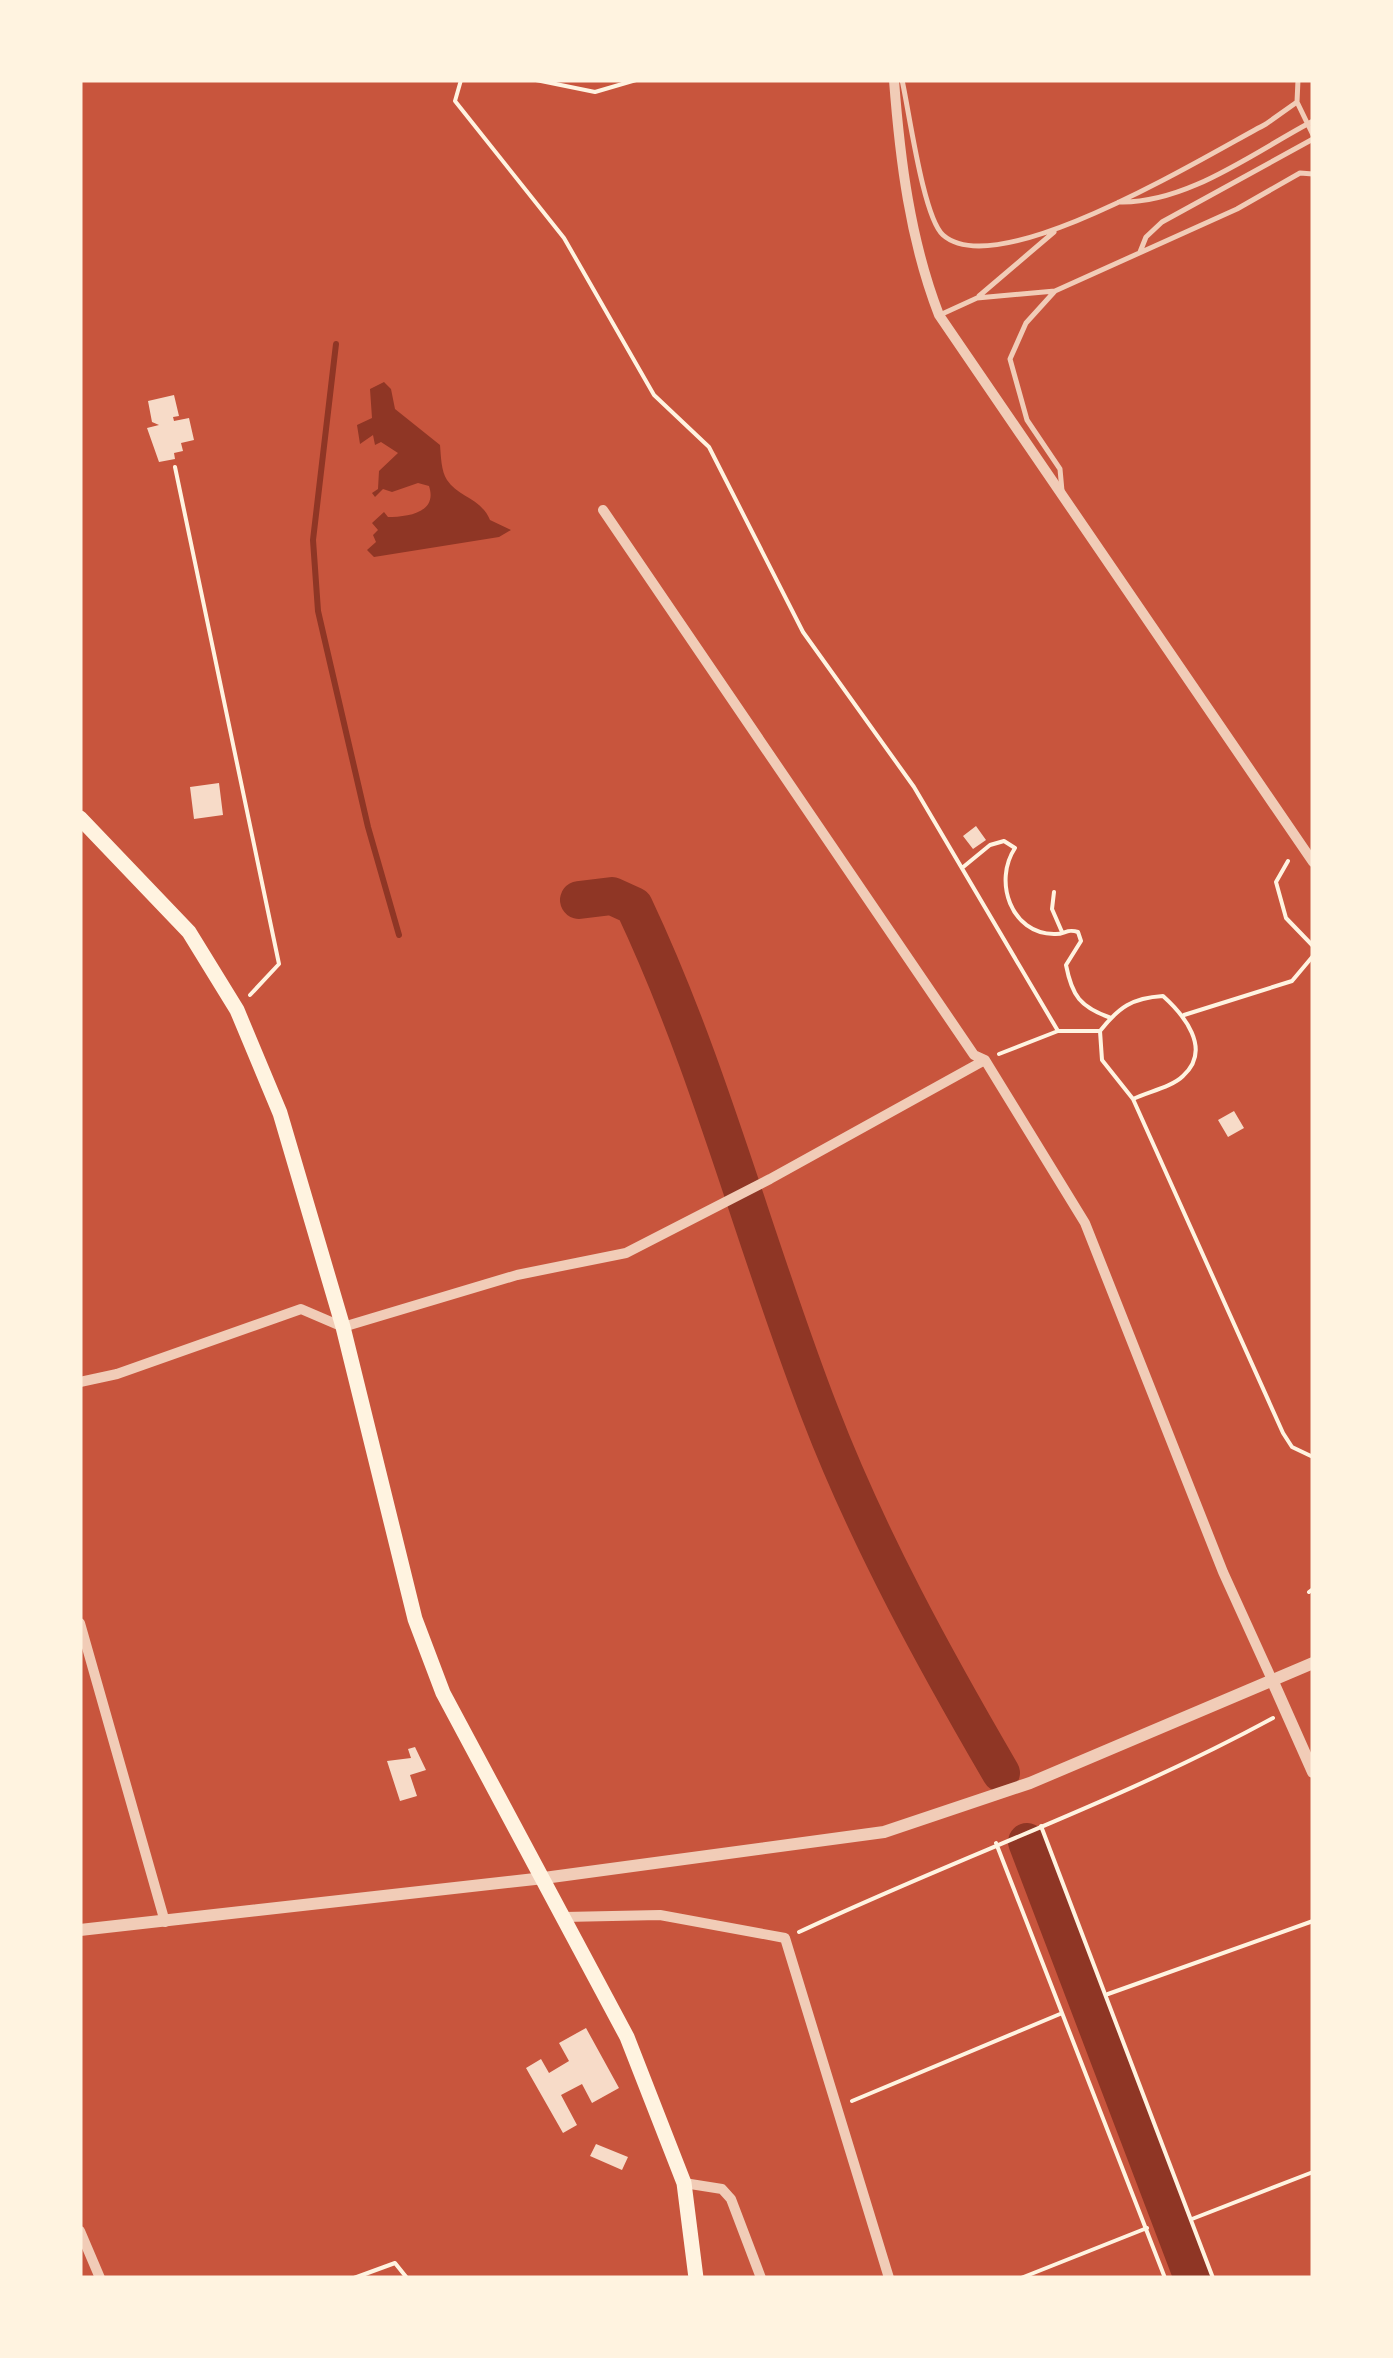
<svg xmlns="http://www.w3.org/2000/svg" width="1393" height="2358" viewBox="0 0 1393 2358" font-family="Signika,sans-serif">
<rect width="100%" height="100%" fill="#c8553d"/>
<!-- water -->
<path fill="#8f3625" d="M384 382 391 389 395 409 440 445C441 456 441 471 447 480 458 497 481 498 490 520L511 530 499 537 374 557 367 550 376 542 373 535 378 530 372 523 384 512 388 517C407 517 438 513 429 486L418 483 392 492 383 489 375 497 372 493 378 489 379 471 398 453 381 442 375 445 373 435 360 444 357 425 372 418 370 389Z"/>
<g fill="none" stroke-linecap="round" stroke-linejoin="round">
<!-- stream -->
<path stroke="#8f3625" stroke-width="6" d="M336 344 313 540 318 611 368 827 399 935"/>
<!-- river -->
<path stroke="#8f3625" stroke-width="38" d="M579 900 612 896 634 906C711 1069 755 1246 820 1413 868 1538 934 1658 1001 1773
M1027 1842 1193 2278"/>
</g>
<!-- building -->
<path fill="#f7dbc8" d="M174 395 179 416 173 417 174 421 189 418 194 440 181 443 183 451 174 453 175 459 159 462 147 428 159 425 152 422 148 401Z
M219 783 223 815 194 819 190 787Z
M976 826 986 840 973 849 963 836Z
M1234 1111 1244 1128 1228 1137 1218 1120Z
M415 1747 426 1770 410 1775 417 1796 400 1801 387 1761 411 1758 408 1749Z
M586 2028 619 2088 592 2103 582 2084 561 2095 577 2125 563 2133 526 2068 541 2059 549 2073 569 2061 559 2043Z
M596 2144 628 2157 622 2170 590 2156Z"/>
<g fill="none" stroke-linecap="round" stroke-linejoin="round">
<!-- path -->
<path stroke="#fff3e0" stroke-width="4" d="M461 80 455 101 564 238 654 395 709 447 803 632 914 787 1058 1031
M536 80 595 92 636 80
M175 467 279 964 250 995
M1288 861 1276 882 1286 918 1313 946
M962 868 990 845 1004 841 1015 848C993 881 1011 934 1054 934 1065 935 1066 928 1078 932L1081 941 1066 965C1072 996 1080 1007 1111 1018
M1054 892 1052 909 1062 932
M1184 1015 1292 981 1313 956
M999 1054 1058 1031H1100
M1133 1099C1147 1092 1172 1087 1183 1076 1213 1049 1183 1014 1163 996 1132 998 1119 1007 1100 1031L1102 1060 1133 1099 1283 1433 1292 1447 1313 1457
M1309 1592 1313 1589
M1041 1826 1213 2278
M996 1843 1165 2278
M799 1932C956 1858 1121 1801 1273 1718
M1108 1994 1313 1921
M852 2101 1060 2014
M1192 2219 1313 2172
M354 2278 395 2263 407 2278
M1021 2278 1147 2228"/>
<!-- service -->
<path stroke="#f1ccb7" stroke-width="5" d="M902 80C909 110 923 217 943 235 998 284 1207 155 1266 124L1297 102
M1298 80 1297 102 1313 135
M1119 202C1187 204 1254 152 1313 121
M1140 252 1146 237 1162 222 1313 139
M979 296 1054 232
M942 314 977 298 1055 291
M1062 491 1060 469 1027 420 1010 359 1026 323 1055 291 1237 209 1300 173 1313 174"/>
<!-- minor -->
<path stroke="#f1ccb7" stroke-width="10" d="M894 80C900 160 910 240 939 315L1313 862
M603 510 974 1055 985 1060 1085 1223 1223 1572 1273 1682
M80 1382 117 1374 301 1309 343 1327 517 1275 626 1253 770 1179 985 1060
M80 1623 165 1922
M564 1917 660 1915 785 1938 889 2278
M684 2183 722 2189 731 2199 761 2278
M80 2231 100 2278"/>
<!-- tertiary -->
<path stroke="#f1ccb7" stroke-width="12" d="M1273 1682 1313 1772
M80 1930 544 1878 884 1832 1030 1783 1313 1663"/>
<!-- primary -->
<path stroke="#fff3e0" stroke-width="15" d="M80 818 189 932 237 1010 280 1113 343 1327 415 1619 443 1693 627 2037 684 2183 696 2278"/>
</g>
<!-- border -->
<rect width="1393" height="2358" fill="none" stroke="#fff3e0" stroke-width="165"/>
</svg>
